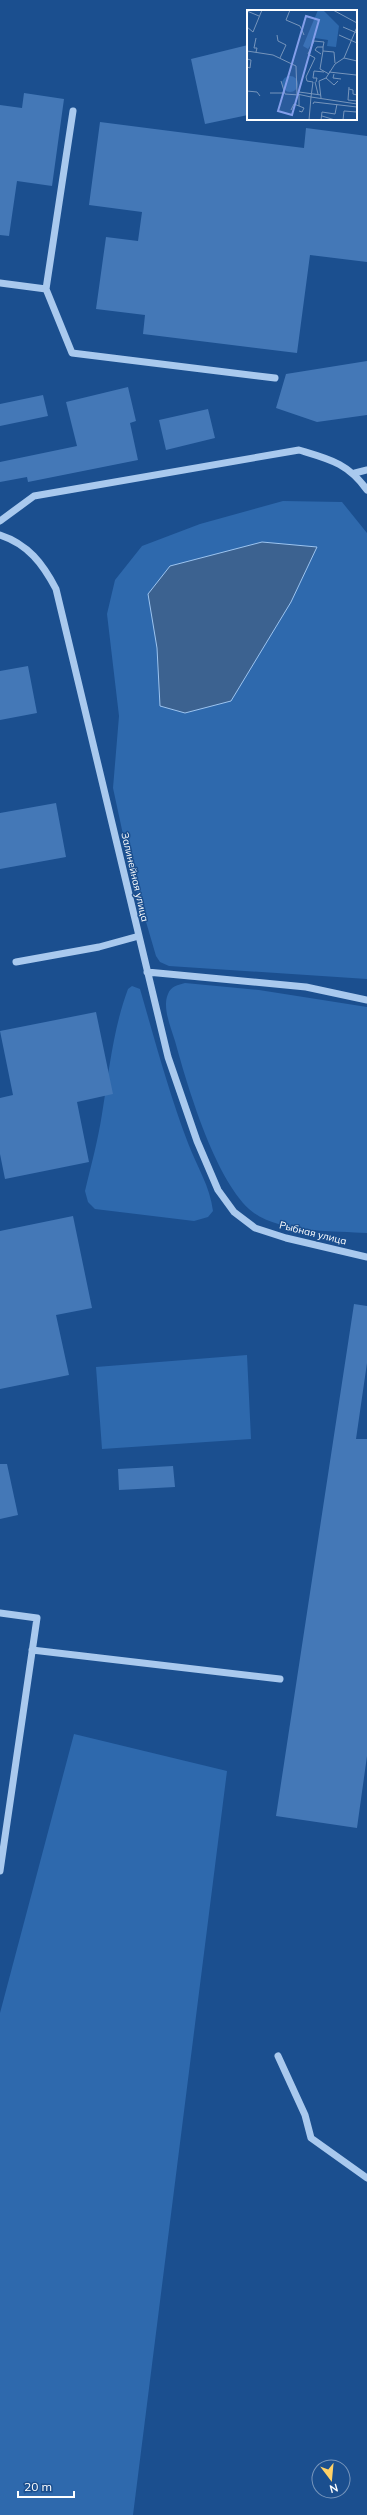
<svg xmlns="http://www.w3.org/2000/svg" width="367" height="2515" viewBox="0 0 367 2515" font-family="Mulish,sans-serif">
<rect width="100%" height="100%" fill="#1b4f8f"/>
<!-- green -->
<path fill="#2e69ad" d="M283 501 342 502 367 533V979L169 966 160 962 156 956 130 867 113 788 119 716 107 614 115 580 142 546 200 524Z
M185 983 259 990 367 1007V1233C334 1231 275 1233 249 1209 214 1176 188 1088 175 1041 171 1028 162 1007 168 994 171 986 178 985 185 983Z
M132 986 140 989C155 1041 169 1093 188 1143 197 1167 210 1186 213 1211L208 1217 194 1221 95 1209 88 1202 85 1191C91 1166 98 1140 102 1114 109 1072 113 1029 128 989Z
M247 1355 251 1439 102 1449 96 1367Z
M74 1734 227 1771 133 2515H0V2013Z"/>
<!-- water -->
<path fill="#3c6290" stroke="#9cc4f0" d="M262 542 317 547 291 602 231 701 185 713 160 706 157 648 148 594 170 566Z"/>
<!-- building -->
<path fill="#4478b7" d="M248 45V115L205 124 191 59Z
M24 93 64 99 52 186 17 181 9 236 0 235V105L22 108Z
M100 122 304 148 306 128 367 136V262L310 255 297 353 143 334 145 315 96 309 106 237 138 241 142 212 89 205Z
M367 361V415L317 422 276 408 286 374Z
M128 387 136 421 130 423 138 460 28 482 27 477 0 482V462L77 446 66 402Z
M43 395 48 416 0 426V404Z
M208 409 215 438 166 450 159 420Z
M28 666 37 713 0 720V671Z
M56 803 66 857 0 869V813Z
M96 1012 113 1094 77 1102 89 1162 5 1179 0 1154V1098L13 1095 0 1031Z
M73 1216 92 1308 56 1315 69 1375 0 1389V1231Z
M354 1304 367 1306V1363L356 1439H367V1756L357 1828 276 1816Z
M0 1464H7L18 1515 0 1519Z
M173 1466 175 1487 119 1490 118 1469Z"/>
<g fill="none" stroke-linecap="round" stroke-linejoin="round">
<!-- minor -->
<path stroke="#a9c9ee" stroke-width="7" d="M0 283 46 289 73 111
M46 289 72 353 275 378
M355 473 367 470
M0 521 34 496 299 450C329 459 348 463 367 490
M0 535C28 544 43 564 56 589L168 1057 197 1141 218 1190 234 1212 255 1228 286 1238 367 1257
M16 962 99 947 139 936
M147 972 306 987 367 1000
M0 1613 37 1618 0 1871
M32 1650 280 1679
M278 2056 305 2115 311 2138 367 2178"/>
</g>
<g text-anchor="middle" dominant-baseline="central" stroke-width="3" stroke-linejoin="round" paint-order="stroke">
<!-- street labels -->
<g font-size="10" fill="#fff" stroke="#1b4f8f">
<text transform="translate(135 877) rotate(77)">Залинейная улица</text>
<text transform="translate(313 1233) rotate(14)">Рыбная улица</text>
</g>
</g>
<!-- overview -->
<g transform="translate(247 10)">
<rect width="110" height="110" fill="#1b4f8f"/>
<path d="M71 0H76L92 16 89 37 80 36 81 30 68 28 61 39 56 36ZM35 74a8 8 0 1 1 16 0a8 8 0 1 1-16 0Z" fill="#2e69ad"/>
<path fill="none" stroke="#7695bc" stroke-width="1" d="M43 0 39 10 53 16 57 25M86 0 110 13M0 1 12 6M0 17 6 22 15 0M96 17 110 23M30 25 31 31 39 35 33 48M92 25 110 33M9 28 7 38H10L9 42M0 41 26 45 49 56 50 84 64 87 66 72 60 71 59 67 68 48 61 44 67 31 77 32 76 37M74 44 68 40 70 37H76V41M97 48 110 51M0 49 4 50 3 58 0 57M82 62 109 65M82 64 73 59 76 41 87 42 88 53M87 64 86 68 94 69M79 68 87 75 91 71M34 71 38 84 52 85V96L47 94 44 100M68 72 71 84M69 72 70 68H66L67 61 77 62M102 77 101 90 110 91M102 79 106 80V84L110 85M0 81 10 82 13 86M52 82 74 85M23 83H37M74 88 72 71 79 68 88 54 97 48 110 17M66 94 67 92 110 97M52 96 57 98 55 102 52 101M75 106 88 110M62 110 64 87 110 94M74 110 75 102 88 104 90 94M96 110 97 101 110 102"/>
<path fill="#839eea" fill-opacity="0.15" stroke="#839eea" stroke-width="2" d="M59 6 72 10 45 105 31 101Z"/>
<rect width="110" height="110" fill="none" stroke="#fff" stroke-width="2"/>
</g>
<!-- north arrow -->
<g transform="translate(331 2479) rotate(164)"><circle r="19" fill="#1b4f8f" stroke="#7695bc"/>
<path d="M0-3L7 15L0 10L-7 15Z" fill="#ffd166"/>
<text y="-6" font-size="11" font-weight="bold" text-anchor="middle" fill="#ffffff">N</text>
</g>
<!-- scale -->
<path d="M18 2491v6h56v-6" fill="none" stroke="#ffffff" stroke-width="2"/>
<text x="24" y="2491" font-size="12" fill="#ffffff" stroke="#1b4f8f" stroke-width="3" paint-order="stroke">20 m</text>
</svg>
